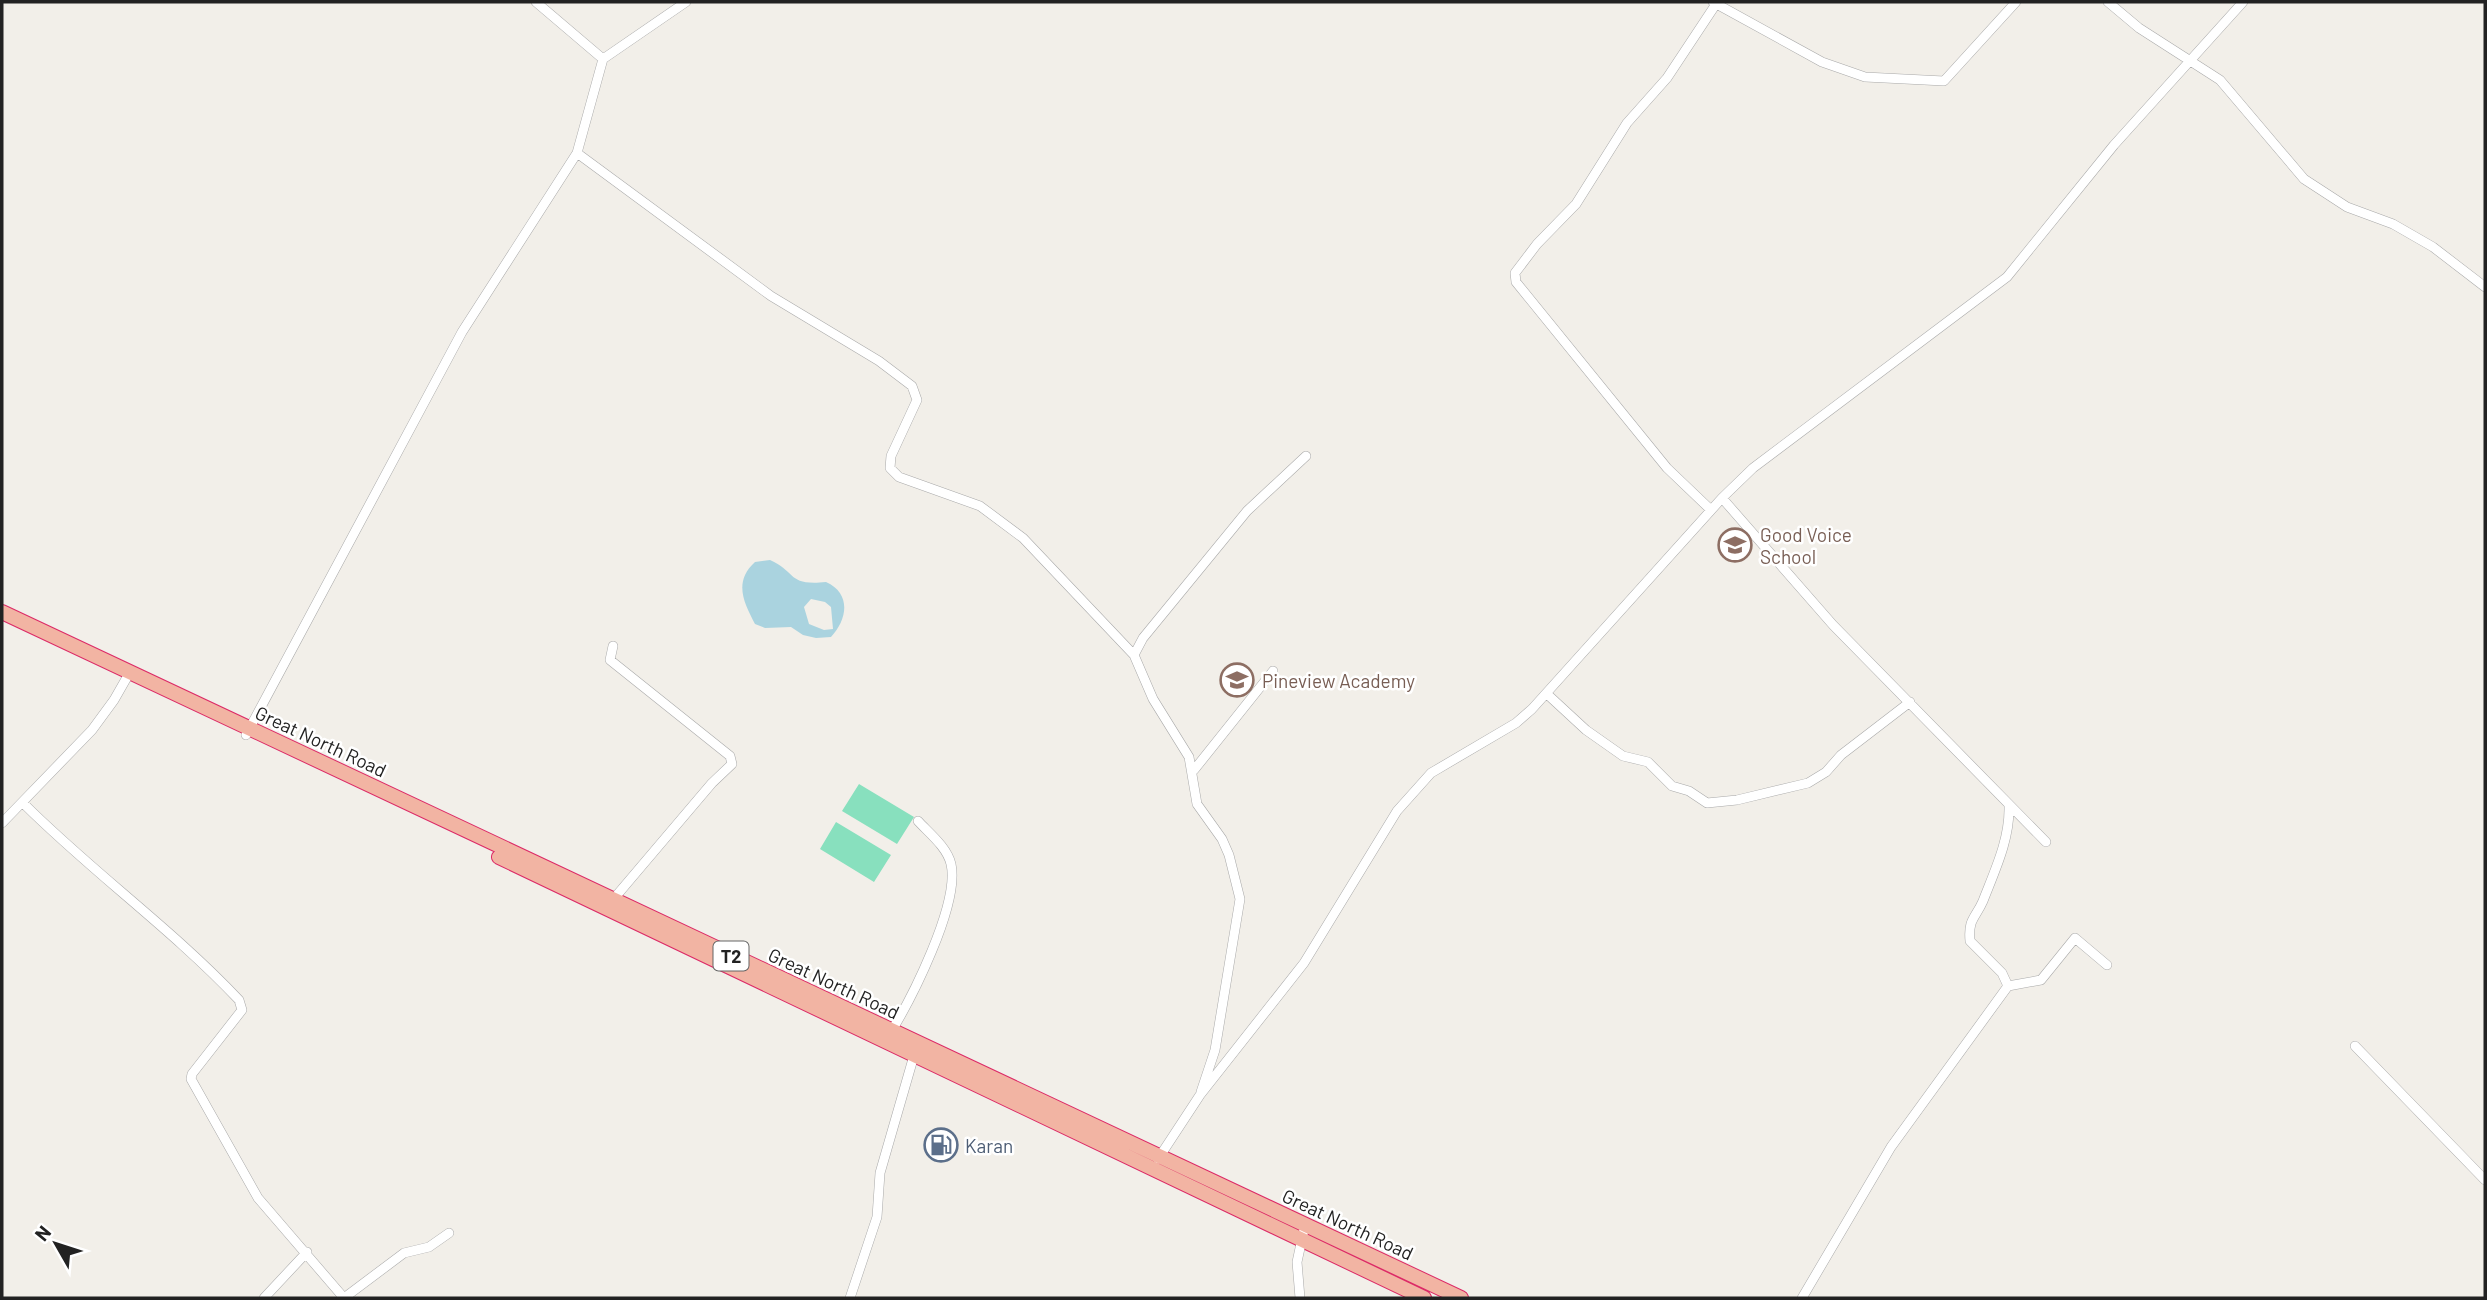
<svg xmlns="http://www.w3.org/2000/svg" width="2487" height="1300" viewBox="0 0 2487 1300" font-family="Barlow,sans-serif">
<rect width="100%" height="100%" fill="#f2efe9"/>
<!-- pitch -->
<path fill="#88e0be" d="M859 784 914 817 897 844 842 811Z
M836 822 891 855 874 882 820 849Z"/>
<!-- water -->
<path fill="#aad3df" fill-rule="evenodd" d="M770 560C797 572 787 586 826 582 851 593 848 619 831 637L816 638 803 635 791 627 765 628 755 624C744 603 733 582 755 562ZM811 599 825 602 831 607 833 629 824 630 809 624 804 607Z"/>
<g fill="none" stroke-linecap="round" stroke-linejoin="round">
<defs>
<path id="minor" d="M536 2 603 59
M1713 2 1822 62 1865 77 1944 81 2016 2
M2108 2 2139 28 2220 80 2304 179 2347 207 2393 224 2433 247 2485 287
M577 153 771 296 879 361 912 386 917 400 891 456 890 468 899 477 980 506 1023 538 1134 655 1153 699 1189 757 1197 804 1222 839 1229 855 1240 899 1215 1050 1201 1092
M1722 498 1833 625 2046 842
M1711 510 1667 468 1516 282 1515 273 1537 244 1576 204 1627 123 1667 78 1716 4
M1134 655 1143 638 1247 511 1306 456
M1547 694 1586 730 1623 756 1648 762 1672 786 1689 791 1707 803 1737 800 1808 783 1826 772 1841 755 1910 702
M246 735 462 332 577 153 603 59 686 2
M1194 770 1273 671
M23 803C92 872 172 929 239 1000L242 1010 192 1074 191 1079 258 1198 344 1298
M2 823 92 730 114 700 130 672
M611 902 712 783 732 764 730 756 610 660 613 646
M2008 986 2002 973 1970 941C1968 919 1975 919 1983 901 1995 870 2010 839 2009 806
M889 1035C911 1000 960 904 951 864 947 847 929 833 918 821
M2355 1046 2485 1180
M1158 1159 1200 1095 1304 963 1397 811 1431 773 1516 723 1532 709 1722 498 1753 468 2007 277 2114 145 2243 2
M264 1298 307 1252
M344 1298 404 1253 429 1247 449 1233
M850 1298 877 1217 880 1173 915 1052
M1300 1298 1297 1262 1305 1225
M1802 1298 1891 1147 2008 986 2041 980 2075 938 2107 965"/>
<path id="trunk" d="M2 612 1461 1298
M499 857 1424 1298"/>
</defs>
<!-- minor casing -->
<use href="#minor" stroke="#a9a9a9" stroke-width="10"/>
<!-- trunk casing -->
<use href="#trunk" stroke="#dc2a67" stroke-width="16"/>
<!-- minor -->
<use href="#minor" stroke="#fff" stroke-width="9"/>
<!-- trunk -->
<use href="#trunk" stroke="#f2b4a3" stroke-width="14"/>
</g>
<!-- icons -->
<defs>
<symbol id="school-ring" viewBox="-11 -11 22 22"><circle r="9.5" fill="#fff" stroke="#8d6e63" stroke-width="1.5"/><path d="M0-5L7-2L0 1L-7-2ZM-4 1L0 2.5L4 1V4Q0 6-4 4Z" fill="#8d6e63"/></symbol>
<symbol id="fuel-ring" viewBox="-11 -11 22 22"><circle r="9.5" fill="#fff" stroke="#5c6f8a" stroke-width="1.5"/><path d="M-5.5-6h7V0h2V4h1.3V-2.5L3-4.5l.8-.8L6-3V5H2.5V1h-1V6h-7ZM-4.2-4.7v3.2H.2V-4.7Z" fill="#5c6f8a"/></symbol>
</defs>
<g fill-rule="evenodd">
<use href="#school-ring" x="1716" y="526" width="38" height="38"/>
<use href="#school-ring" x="1218" y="661" width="38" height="38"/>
<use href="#fuel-ring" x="922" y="1126" width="38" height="38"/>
</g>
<g text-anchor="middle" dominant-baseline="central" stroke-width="5" stroke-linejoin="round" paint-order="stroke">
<!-- shield labels -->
<rect fill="#fff" stroke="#646464" stroke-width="2" x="713.5" y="941.5" width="35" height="29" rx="5"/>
<g font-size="18" font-weight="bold" fill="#222">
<text x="731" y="956">T2</text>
</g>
<!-- education labels -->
<g font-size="19" fill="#785e54" stroke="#fff" text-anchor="start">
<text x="1760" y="534">Good Voice<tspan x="1760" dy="22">School</tspan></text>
<text x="1262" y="680">Pineview Academy</text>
</g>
<!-- street labels -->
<g font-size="19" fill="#222" stroke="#fff">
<text transform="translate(321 741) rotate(25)">Great North Road</text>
<text transform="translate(834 983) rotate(25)">Great North Road</text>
<text transform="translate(1348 1224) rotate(25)">Great North Road</text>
</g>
<!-- service labels -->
<g font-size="19" fill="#4e5e75" stroke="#fff" text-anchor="start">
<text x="965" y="1145">Karan</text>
</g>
</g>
<!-- border -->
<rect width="2487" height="1300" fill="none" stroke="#222222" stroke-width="7"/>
<!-- north arrow -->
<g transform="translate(56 1244) rotate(309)" stroke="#ffffff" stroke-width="5" paint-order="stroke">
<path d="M0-5L12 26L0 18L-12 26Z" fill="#222222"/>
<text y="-10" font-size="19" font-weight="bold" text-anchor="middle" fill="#222222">N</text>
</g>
</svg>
